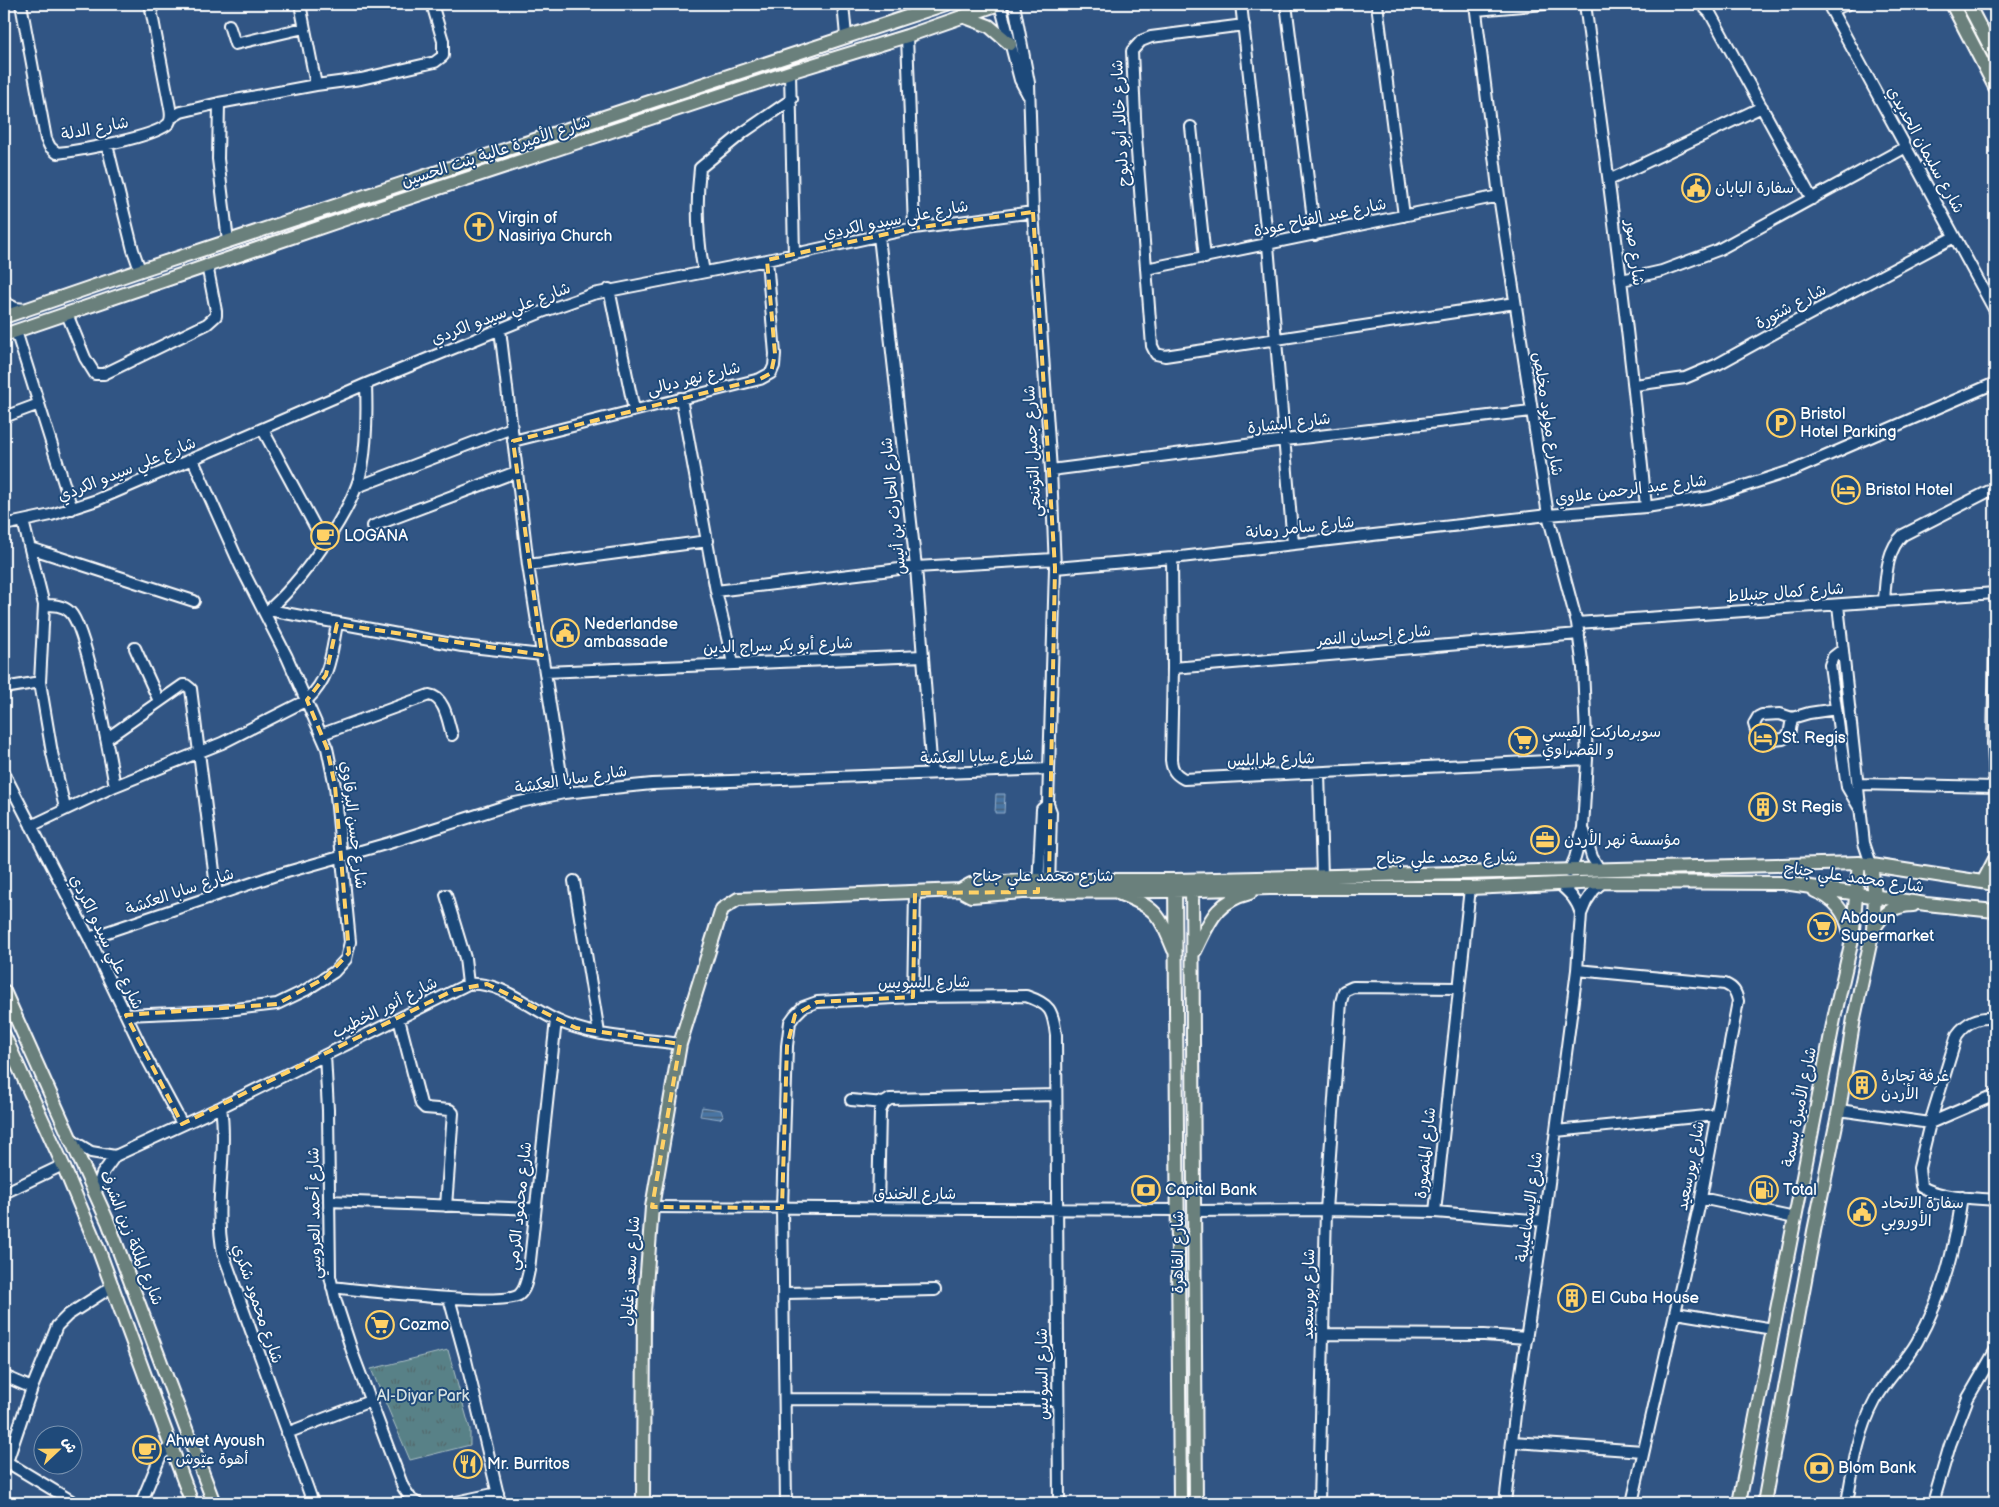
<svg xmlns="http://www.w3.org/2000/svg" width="1999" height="1507" viewBox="0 0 1999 1507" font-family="'Balsamiq Sans','Playpen Sans Arabic',sans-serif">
<defs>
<pattern id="park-tufts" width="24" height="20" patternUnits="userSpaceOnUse" patternTransform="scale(1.25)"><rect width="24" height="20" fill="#588187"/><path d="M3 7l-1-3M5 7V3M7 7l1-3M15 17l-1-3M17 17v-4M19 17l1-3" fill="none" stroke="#53696c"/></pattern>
<pattern id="water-rules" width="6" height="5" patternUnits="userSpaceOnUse" patternTransform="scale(1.25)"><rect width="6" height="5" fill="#4875a3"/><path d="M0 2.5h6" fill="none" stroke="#4a5e73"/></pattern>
</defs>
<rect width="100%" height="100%" fill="#315584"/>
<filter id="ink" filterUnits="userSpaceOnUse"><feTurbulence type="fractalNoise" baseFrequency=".02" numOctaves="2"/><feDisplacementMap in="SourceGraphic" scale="10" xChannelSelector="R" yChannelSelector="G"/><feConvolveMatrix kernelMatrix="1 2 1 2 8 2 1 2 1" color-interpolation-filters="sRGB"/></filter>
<g filter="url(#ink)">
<!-- park -->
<path fill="url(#park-tufts)" stroke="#acc0c3" d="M448 1350 470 1429V1445L410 1460 371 1369Z"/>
<!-- water -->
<path fill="url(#water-rules)" stroke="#91acc8" d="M996 794H1005L1004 813H995Z
M702 1107 721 1110 723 1116 720 1119 700 1116Z"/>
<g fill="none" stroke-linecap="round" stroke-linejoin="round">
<defs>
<path id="minor" d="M21 4 46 139 50 147 57 153C77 151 157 137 169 123 172 118 171 114 170 108L150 4
M300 4 316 85
M843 4 846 36
M1000 4 1020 80 1028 95
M1014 4 1029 83 1033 212 1051 470 1055 568 1048 804 1051 812 1049 887
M1241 4 1268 245 1293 544
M1286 4 1315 235
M1377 4 1404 216
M1475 4 1499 196 1548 515 1577 623 1583 668 1587 759 1583 828 1575 858 1569 872
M1585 4C1608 171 1630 338 1646 507
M1701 4 1710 13 1812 199
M1828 4 1995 311
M1476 10 1545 4
M1831 10 1848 4
M229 25 235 44 304 28
M1244 25 1151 37 1141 41 1132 51 1136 138 1152 346 1156 354 1165 356 1515 303
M907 36 914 228
M790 72 794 254
M219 103 218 159 228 241
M171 118 181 112 219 103 316 85 361 79 435 62 443 56V41L432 4
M1191 127 1205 258
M107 145 133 250 140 270
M1609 180 1762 107
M879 236 916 567 932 773
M1146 269 1499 196
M704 272C697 237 696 203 700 168L744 132 792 99
M1622 280 1662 271 1718 250 1906 147
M609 289 634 410
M4 302 15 308 26 309
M67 314 85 358 95 374H104L207 324 216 316V311L207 265
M500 329 528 565 564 793
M16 331 72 509
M1635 385 1685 378 1718 364 1778 331 1954 237
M681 398 716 591 733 663
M4 417 39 404
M263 430 325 545
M513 441 760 379 771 373 774 366 775 354 767 260
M1051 470 1285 440 1531 411
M357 487 512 428
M23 521 44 605 40 682 52 753 65 808
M4 525 51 515 97 500 366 384 542 312 593 294 767 260 914 228 1033 212
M373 526 516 472
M30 548 194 601
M1172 558 1173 668 1171 760C1172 770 1175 774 1184 779L1587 759
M528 565 708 541
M1055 568 1172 558 1548 515 1646 507 1710 497 1794 470 1995 383
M716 591 916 567 1054 559
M1884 600C1886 578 1886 550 1903 535L1995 488
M44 605C53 605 63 605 70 612 88 630 109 755 115 786
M1838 605 1864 843 1871 864
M269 610 462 646 542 655
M265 613C299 585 353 512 362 468 367 441 367 412 366 384
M1577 623 1995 593
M1995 641 1993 743 1995 784
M135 648 159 701
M1842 650 1833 657 1830 665 1847 787 1860 809
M1173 668 1579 634
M545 672 923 656
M4 688 40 682
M1792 718 1789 735 1783 739 1766 741 1757 734 1754 724 1758 717 1762 715 1780 714 1792 718 1809 713 1836 709
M322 734 429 695C445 697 448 722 452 735
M106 739 183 685H186L191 689 217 895
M4 773 89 938 146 1057 182 1124
M1319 773 1322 877
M1859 784 1995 787
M31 826 115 786 222 743 307 700C331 677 331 654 337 624
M1584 831 1592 857 1599 869
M574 881 599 1033
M1558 883C1570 893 1577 900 1581 914
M1038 886 1042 809 1048 804
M446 895 465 958 468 984
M89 938 273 876 389 843 515 803 564 793 652 784 1049 769
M1577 970 1725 984C1734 988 1736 992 1738 1001L1701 1198 1632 1503
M913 997 915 893
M126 1015 219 1011 277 1004 306 990 334 972 346 959 350 942 335 786 327 748 287 657 240 565 193 460
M1995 1018C1978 1017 1967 1021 1957 1035L1930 1123 1919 1168 1921 1186C1938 1198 1974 1198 1995 1200
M399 1019 421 1104 425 1108 450 1110 453 1113 446 1206
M325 1055 328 1110 330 1276 336 1302 354 1357 403 1487 411 1499 417 1503
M851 1100 884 1103
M221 1107C228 1156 213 1204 223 1253L313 1503
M1839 1110 1930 1123 1995 1095
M1556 1131 1716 1115
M73 1141 91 1152 115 1156
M96 1192 102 1174 115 1156 221 1107 468 984C501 981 528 1007 556 1020 594 1038 639 1038 680 1044
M4 1193 63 1165
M1701 1198 1795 1218
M329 1201 535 1209
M652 1207 1177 1210
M878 1209 880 1111 884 1103 890 1099 1056 1095
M1194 1211 1326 1210 1435 1212 1470 888
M1435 1212 1544 1221
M332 1287C360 1290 502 1307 519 1295 526 1289 527 1279 529 1270L556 1020
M785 1293 935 1290
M449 1298 465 1356 500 1503
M1676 1313 1773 1329
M1323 1334 1484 1335 1527 1338
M4 1376 32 1388
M785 1399 1058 1400
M287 1433 370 1401
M1513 1442 1643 1451
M7 1462 75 1503
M4 1471 32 1388 57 1326 68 1315 113 1286
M141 1503 161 1455 171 1446
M451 1503 498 1493
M786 1503 782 1208 787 1046 790 1022 795 1015 803 1007 817 1002 913 997 1026 996C1050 1004 1053 1010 1056 1035L1059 1503
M1319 1503 1326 1210 1341 1002 1344 991 1353 987 1458 988
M1505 1503 1516 1406 1544 1221 1577 970 1581 914 1586 902 1594 890 1603 882
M1847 1503C1853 1468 1858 1432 1875 1401 1886 1379 1905 1363 1917 1342 1944 1293 1954 1251 1962 1197
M1933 1503 1950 1445 1968 1398 1995 1351"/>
<path id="major" d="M1952 4 1995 87
M1968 4 1995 56
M965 17 989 26 1010 44
M4 317 147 268 946 4
M4 335 345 219 790 72 907 36 999 4
M1983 882 1995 859
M1175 883 1180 1503
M1192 883 1196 1503
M960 890 971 896 1023 892 1165 891 1270 888H1470L1603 882 1784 883 1926 904 1995 911
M1815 891C1835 898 1846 914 1850 933
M1120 894C1157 908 1159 914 1174 950
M1873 930C1883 913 1892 906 1913 905
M1195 951C1210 921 1215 902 1250 893
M4 991 108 1222 214 1503
M4 1035 63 1165 99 1251 192 1503
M643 1503 644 1312 652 1207 680 1044 722 909 738 899 960 890 971 884 1038 880H1175L1859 863 1995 884
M1739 1503 1835 1014 1852 940 1859 863
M1764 1503 1814 1231 1839 1110 1854 1018 1873 930 1875 896 1871 864"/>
</defs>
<!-- minor casing -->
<use href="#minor" stroke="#fff" stroke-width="14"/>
<!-- major casing -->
<use href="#major" stroke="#fff" stroke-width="16"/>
<!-- minor -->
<use href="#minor" stroke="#1f4a7a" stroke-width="10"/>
<!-- major -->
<use href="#major" stroke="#6a807c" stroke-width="12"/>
</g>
</g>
<!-- marked area -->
<path fill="none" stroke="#ffd166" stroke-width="4" stroke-dasharray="10 6" stroke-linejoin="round" d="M1033 212 1055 568 1049 881 1038 880V892L915 893 913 997 817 1002 795 1015 787 1046 782 1208 652 1207 680 1044 576 1028 487 984 454 990 182 1124 126 1015 277 1004 325 978 349 953 335 786 327 748 307 700 326 675 337 624 542 655 513 441 760 379 771 373 775 354 767 260 914 228Z"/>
<!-- icons -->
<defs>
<symbol id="civic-ring" viewBox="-11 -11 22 22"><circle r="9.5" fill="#1f4a7a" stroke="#ffd166" stroke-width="1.5"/><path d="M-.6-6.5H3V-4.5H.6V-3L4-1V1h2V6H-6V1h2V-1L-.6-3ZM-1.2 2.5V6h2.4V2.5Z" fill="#ffd166"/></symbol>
<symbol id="church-ring" viewBox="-11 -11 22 22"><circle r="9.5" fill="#1f4a7a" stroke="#ffd166" stroke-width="1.5"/><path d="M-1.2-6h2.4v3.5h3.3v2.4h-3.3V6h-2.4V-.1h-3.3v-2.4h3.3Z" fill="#ffd166"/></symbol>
<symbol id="parking-ring" viewBox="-11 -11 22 22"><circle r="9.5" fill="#1f4a7a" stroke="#ffd166" stroke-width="1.5"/><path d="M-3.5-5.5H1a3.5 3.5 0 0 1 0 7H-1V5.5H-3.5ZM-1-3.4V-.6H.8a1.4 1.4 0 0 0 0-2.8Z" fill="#ffd166"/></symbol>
<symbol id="hotel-ring" viewBox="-11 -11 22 22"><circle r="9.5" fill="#1f4a7a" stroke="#ffd166" stroke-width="1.5"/><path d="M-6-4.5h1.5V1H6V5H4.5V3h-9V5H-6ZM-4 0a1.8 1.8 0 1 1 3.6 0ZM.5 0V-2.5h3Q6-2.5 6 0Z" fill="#ffd166"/></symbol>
<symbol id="cafe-ring" viewBox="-11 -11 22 22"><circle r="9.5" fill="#1f4a7a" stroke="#ffd166" stroke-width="1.5"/><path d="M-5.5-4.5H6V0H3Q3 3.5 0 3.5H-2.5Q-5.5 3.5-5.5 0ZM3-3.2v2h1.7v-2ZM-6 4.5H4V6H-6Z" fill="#ffd166"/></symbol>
<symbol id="supermarket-ring" viewBox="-11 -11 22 22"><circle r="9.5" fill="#1f4a7a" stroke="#ffd166" stroke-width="1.5"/><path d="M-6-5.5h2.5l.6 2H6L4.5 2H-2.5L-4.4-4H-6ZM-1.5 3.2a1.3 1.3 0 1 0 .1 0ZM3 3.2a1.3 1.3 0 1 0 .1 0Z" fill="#ffd166"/></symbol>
<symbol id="building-ring" viewBox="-11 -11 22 22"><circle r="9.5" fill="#1f4a7a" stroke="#ffd166" stroke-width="1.5"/><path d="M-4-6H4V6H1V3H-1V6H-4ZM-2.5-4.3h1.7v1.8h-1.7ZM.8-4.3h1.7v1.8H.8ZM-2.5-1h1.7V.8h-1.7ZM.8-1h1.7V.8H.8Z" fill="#ffd166"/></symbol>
<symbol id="office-ring" viewBox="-11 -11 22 22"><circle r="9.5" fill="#1f4a7a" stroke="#ffd166" stroke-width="1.5"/><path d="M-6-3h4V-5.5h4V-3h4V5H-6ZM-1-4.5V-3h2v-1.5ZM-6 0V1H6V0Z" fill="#ffd166"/></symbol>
<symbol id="bank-ring" viewBox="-11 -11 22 22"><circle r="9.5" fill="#1f4a7a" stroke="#ffd166" stroke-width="1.5"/><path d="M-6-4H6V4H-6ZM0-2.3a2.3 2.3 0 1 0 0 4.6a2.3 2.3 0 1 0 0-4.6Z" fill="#ffd166"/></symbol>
<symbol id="fuel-ring" viewBox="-11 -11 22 22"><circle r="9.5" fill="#1f4a7a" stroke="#ffd166" stroke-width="1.5"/><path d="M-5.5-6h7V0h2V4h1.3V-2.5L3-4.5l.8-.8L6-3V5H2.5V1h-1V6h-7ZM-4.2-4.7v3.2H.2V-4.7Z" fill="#ffd166"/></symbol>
<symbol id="restaurant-ring" viewBox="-11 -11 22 22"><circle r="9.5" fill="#1f4a7a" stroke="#ffd166" stroke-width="1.5"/><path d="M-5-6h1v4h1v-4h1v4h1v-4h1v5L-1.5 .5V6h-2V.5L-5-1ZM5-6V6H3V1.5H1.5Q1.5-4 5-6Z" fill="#ffd166"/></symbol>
</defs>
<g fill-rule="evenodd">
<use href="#civic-ring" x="1680" y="172" width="32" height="32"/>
<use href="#church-ring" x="463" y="211" width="32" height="32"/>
<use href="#parking-ring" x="1765" y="407" width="32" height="32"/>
<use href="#hotel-ring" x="1830" y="474" width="32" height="32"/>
<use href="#cafe-ring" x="309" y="520" width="32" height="32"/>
<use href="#civic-ring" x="549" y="617" width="32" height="32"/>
<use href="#hotel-ring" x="1747" y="722" width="32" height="32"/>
<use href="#supermarket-ring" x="1507" y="725" width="32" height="32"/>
<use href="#building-ring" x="1747" y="791" width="32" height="32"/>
<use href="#office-ring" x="1529" y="824" width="32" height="32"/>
<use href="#supermarket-ring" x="1806" y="911" width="32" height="32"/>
<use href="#building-ring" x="1846" y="1069" width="32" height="32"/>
<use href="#bank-ring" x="1130" y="1174" width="32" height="32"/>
<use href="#fuel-ring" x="1748" y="1174" width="32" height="32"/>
<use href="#civic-ring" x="1846" y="1196" width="32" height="32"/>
<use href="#building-ring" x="1556" y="1282" width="32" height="32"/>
<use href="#supermarket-ring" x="364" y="1309" width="32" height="32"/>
<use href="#cafe-ring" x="131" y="1434" width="32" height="32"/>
<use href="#restaurant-ring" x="452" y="1448" width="32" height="32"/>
<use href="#bank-ring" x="1803" y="1452" width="32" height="32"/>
</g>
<g text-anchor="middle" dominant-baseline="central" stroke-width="4" stroke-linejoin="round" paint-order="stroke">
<!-- street labels -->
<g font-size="16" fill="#fff" stroke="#1f4a7a">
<text transform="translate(1121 123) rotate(-93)">شارع خالد أبو دلبوح</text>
<text transform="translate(95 129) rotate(-11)">شارع الدلة</text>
<text transform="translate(1925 150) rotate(61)">شارع سليمان الحديدي</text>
<text transform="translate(496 152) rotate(-18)">شارع الأميرة عالية بنت الحسين</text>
<text transform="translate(1320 218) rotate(-12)">شارع عبد الفتاح عودة</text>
<text transform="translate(896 220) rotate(-11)">شارع علي سيدو الكردي</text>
<text transform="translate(1634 253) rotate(83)">شارع صور</text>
<text transform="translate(1791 307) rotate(-28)">شارع شتورة</text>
<text transform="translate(501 314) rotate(-21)">شارع علي سيدو الكردي</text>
<text transform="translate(694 379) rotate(-14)">شارع نهر ديالى</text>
<text transform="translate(1547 414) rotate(81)">شارع مولود مخلص</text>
<text transform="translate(1289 424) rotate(-7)">شارع البشارة</text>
<text transform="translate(1033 451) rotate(-93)">شارع جميل التوتنجي</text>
<text transform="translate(127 470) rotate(-22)">شارع علي سيدو الكردي</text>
<text transform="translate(1631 490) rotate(-7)">شارع عبد الرحمن علاوي</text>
<text transform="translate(894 506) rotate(-96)">شارع الحارث بن أنيس</text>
<text transform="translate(1300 528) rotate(-6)">شارع سامر رمانة</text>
<text transform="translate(1785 593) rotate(-4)">شارع كمال جنبلاط</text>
<text transform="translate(1374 636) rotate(-5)">شارع إحسان النمر</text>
<text transform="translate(778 646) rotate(-2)">شارع أبو بكر سراج الدين</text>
<text transform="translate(977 757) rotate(-2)">شارع سابا العكشة</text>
<text transform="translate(1271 760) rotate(-2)">شارع طرابلس</text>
<text transform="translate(571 780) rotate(-9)">شارع سابا العكشة</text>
<text transform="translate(353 825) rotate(83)">شارع حسن البرقاوي</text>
<text transform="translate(1447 858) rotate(-1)">شارع محمد علي جناح</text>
<text x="1043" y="876">شارع محمد علي جناح</text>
<text transform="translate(1854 878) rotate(8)">شارع محمد علي جناح</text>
<text transform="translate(180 892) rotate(-19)">شارع سابا العكشة</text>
<text transform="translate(106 942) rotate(64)">شارع علي سيدو الكردي</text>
<text transform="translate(924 983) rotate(-1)">شارع السويس</text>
<text transform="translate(385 1008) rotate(-27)">شارع أنور الخطيب</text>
<text transform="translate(1800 1107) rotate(-79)">شارع الأميرة بسمة</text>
<text transform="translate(1426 1153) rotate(-84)">شارع المنصورة</text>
<text transform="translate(1691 1166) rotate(-79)">شارع بورسعيد</text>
<text x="915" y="1194">شارع الخندق</text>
<text transform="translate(520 1206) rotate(-84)">شارع محمود الكرمي</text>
<text transform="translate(1530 1207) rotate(-82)">شارع الإسماعيلية</text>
<text transform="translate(315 1213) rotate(-91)">شارع أحمد العروسي</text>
<text transform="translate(131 1238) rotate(68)">شارع الملكة زين الشرف</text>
<text transform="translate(1178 1252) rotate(-90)">شارع القاهرة</text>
<text transform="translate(631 1271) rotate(-86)">شارع سعد زغلول</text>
<text transform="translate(1309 1294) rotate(-89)">شارع بورسعيد</text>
<text transform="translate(257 1304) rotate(71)">شارع محمود شكري</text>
<text transform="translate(1043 1374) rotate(-91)">شارع السويس</text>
</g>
<!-- poi labels -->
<g font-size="16" fill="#fff" stroke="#1f4a7a" text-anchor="start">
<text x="1715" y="188">سفارة اليابان</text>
<text x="498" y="218">Virgin of<tspan x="498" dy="18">Nasiriya Church</tspan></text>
<text x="1800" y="414">Bristol<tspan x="1800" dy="18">Hotel Parking</tspan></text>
<text x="1865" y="490">Bristol Hotel</text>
<text x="344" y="536">LOGANA</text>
<text x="584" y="624">Nederlandse<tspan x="584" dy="18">ambassade</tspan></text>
<text x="1542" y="732">سوبرماركت القيسي<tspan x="1542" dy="18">و القصراوي</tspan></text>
<text x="1782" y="738">St. Regis</text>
<text x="1782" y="807">St Regis</text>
<text x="1564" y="840">مؤسسة نهر الأردن</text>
<text x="1841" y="918">Abdoun<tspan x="1841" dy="18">Supermarket</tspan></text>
<text x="1881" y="1076">غرفة تجارة<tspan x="1881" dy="18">الأردن</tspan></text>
<text x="1165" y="1190">Capital Bank</text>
<text x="1783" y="1190">Total</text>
<text x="1881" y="1203">سفارة الاتحاد<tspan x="1881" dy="18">الأوروبي</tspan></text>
<text x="1591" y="1298">El Cuba House</text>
<text x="399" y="1325">Cozmo</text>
<text x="166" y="1441">Ahwet Ayoush<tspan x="166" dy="18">- أهوة عيّوش</tspan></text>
<text x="487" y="1464">Mr. Burritos</text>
<text x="1838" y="1468">Blom Bank</text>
</g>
<!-- park labels -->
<g font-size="16" fill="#d5e0e1" stroke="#1f4a7a">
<text x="423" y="1396">Al-Diyar Park</text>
</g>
</g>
<!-- margin -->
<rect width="1999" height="1507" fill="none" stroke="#1f4a7a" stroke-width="20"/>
<rect x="10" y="10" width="1979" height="1487" fill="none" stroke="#fff" stroke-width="2" filter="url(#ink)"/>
<!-- north arrow -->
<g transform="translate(58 1450) rotate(68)"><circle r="24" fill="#1f4a7a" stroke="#7992af"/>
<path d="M0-4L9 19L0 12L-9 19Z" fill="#ffd166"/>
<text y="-8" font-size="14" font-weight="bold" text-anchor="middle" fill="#ffffff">ش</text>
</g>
</svg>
